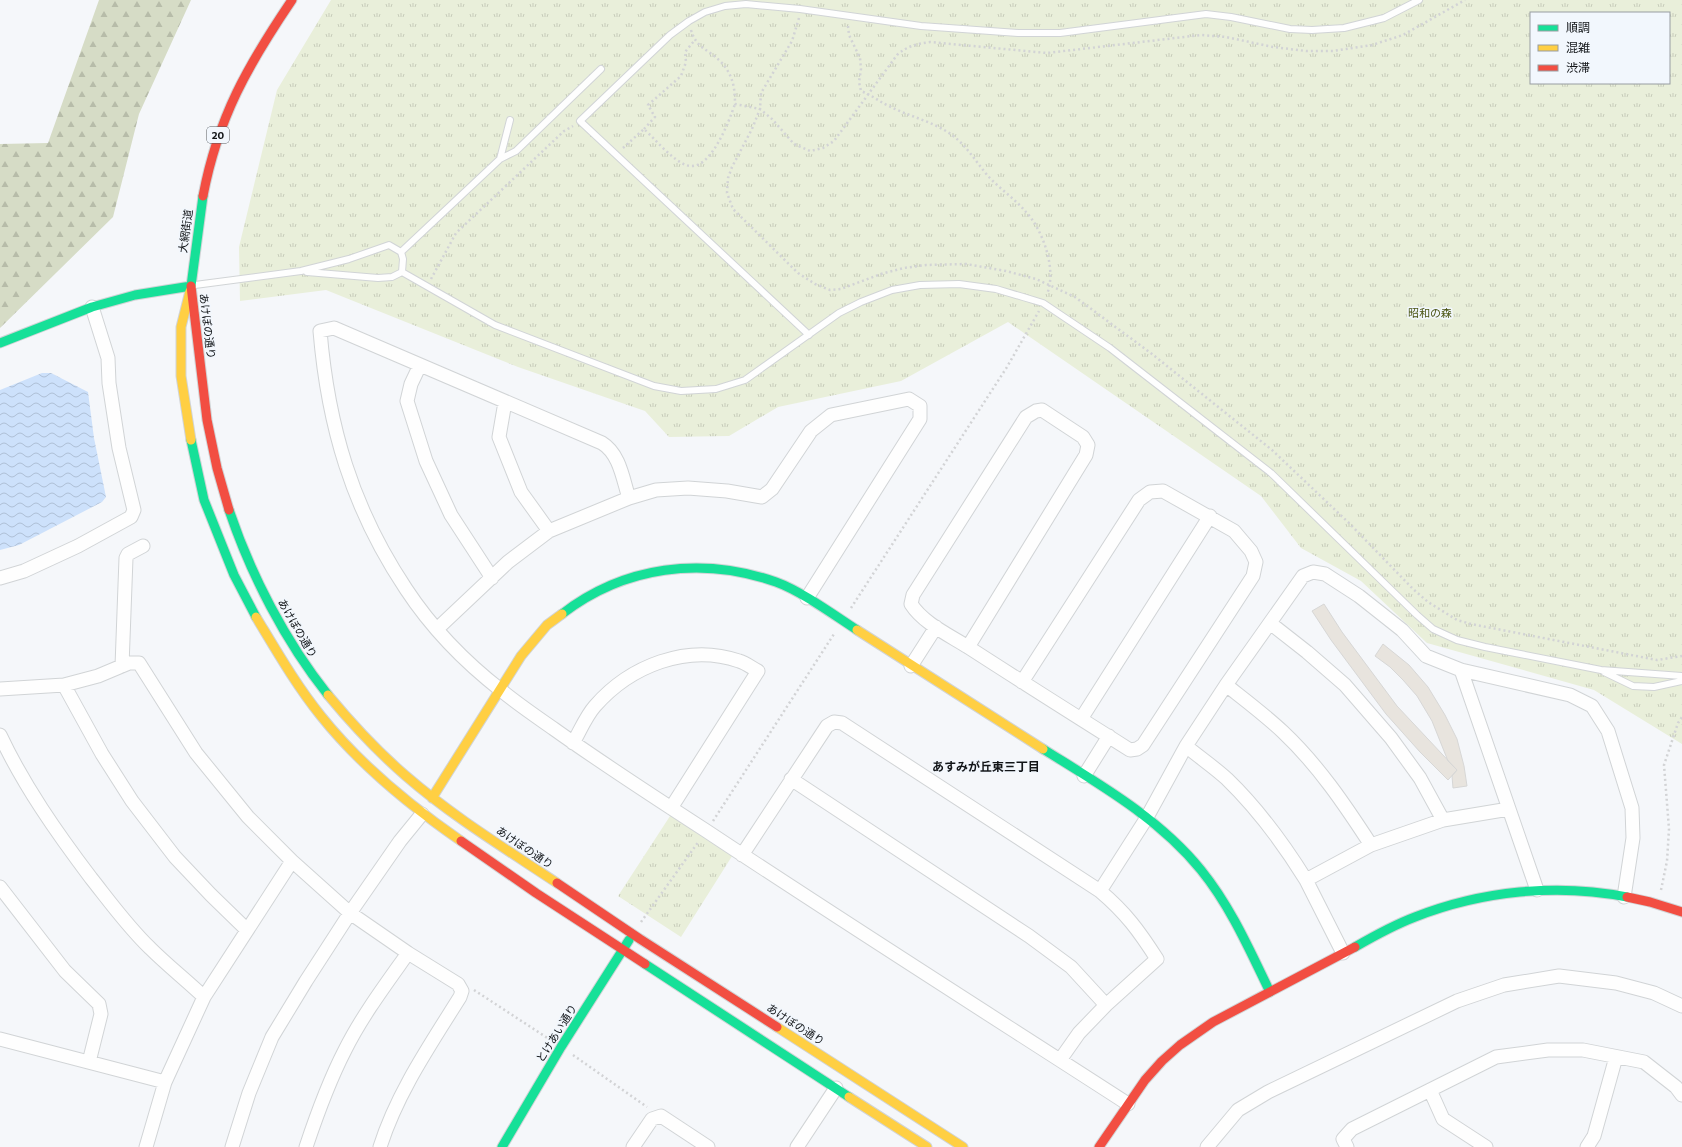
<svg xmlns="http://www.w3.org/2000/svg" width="1682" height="1147" viewBox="0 0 1682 1147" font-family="Commissioner,'Noto Sans JP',sans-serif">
<defs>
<pattern id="forest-firs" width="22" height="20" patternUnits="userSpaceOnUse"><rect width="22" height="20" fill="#d6dcc6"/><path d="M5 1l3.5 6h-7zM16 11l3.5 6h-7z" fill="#b7bca9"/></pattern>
<pattern id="park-tufts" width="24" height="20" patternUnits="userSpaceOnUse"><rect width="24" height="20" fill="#e9efda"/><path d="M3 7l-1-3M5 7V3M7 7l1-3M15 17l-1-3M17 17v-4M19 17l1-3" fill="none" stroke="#c7ccba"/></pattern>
<pattern id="water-waves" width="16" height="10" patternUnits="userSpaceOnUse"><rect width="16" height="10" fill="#cde1fb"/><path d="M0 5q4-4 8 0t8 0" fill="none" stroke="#afc0d6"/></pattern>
</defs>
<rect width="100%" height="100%" fill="#f5f7fa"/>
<!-- forest -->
<path fill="url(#forest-firs)" d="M99 0H191L139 114 113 217 0 328V144L48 143Z"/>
<!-- park -->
<path fill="url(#park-tufts)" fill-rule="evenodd" d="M331 0H1682V744L1594 690 1427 643 1361 581 1301 548 1261 496 1008 322 901 381 778 407 729 436 669 437 645 411 518 367 326 290 240 301 239 247 277 90ZM1531 13H1669V83H1531Z
M672 813 734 853 681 937 618 896Z"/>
<!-- water -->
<path fill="url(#water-waves)" d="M42 373H51L88 392 94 438 106 497 102 502 19 545 0 550V390Z"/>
<!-- building -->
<path fill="#e8e4de" stroke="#d7d7d6" d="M1324 604 1342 632 1397 706 1457 770 1448 780 1420 752 1386 714 1331 640 1312 611Z
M1383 644 1409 665 1428 687 1445 715 1457 739 1464 766 1467 786 1453 788 1452 776 1457 770 1448 761 1432 721 1417 696 1403 680 1390 667 1375 656Z"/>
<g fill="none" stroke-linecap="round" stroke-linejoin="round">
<defs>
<path id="lane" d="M500 159 510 120
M401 252 500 159 516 151 601 69
M307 272 378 278 392 277 402 272
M402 272 495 325 654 386 681 391 716 389 745 380 839 313 861 302 892 290 920 285 959 284 996 289 1023 297 1043 303 1110 348 1271 473 1417 615 1433 629 1457 640 1485 647 1601 670 1682 676
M195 285 301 271 349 259 389 245 401 252 403 259 402 272
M809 335 580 121 670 35 689 21 705 12 725 6 746 4 800 9 921 26 1018 33H1060L1206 14 1231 17 1290 29 1312 30 1344 28 1384 18 1419 0
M1604 672 1633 686 1654 687 1682 681"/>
<path id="street" d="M420 365 411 384 407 401 426 461 451 515 492 578
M505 402 499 437 521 492 549 531
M629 498C623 480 620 454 602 443L334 328 320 331C328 426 352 508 406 589 431 627 466 663 502 691 519 705 537 717 554 729 603 764 654 797 705 830 845 923 987 1013 1128 1104
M0 578 24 571 78 546 131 517 134 510 119 448 109 383 108 358 92 307
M1270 623 1307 652 1345 685 1391 738 1420 778 1443 820
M437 629 508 562 549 531 629 498 656 490 688 488 727 491 762 497 772 489 811 431 831 415 909 399 920 406V419L807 598
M968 647 1086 455 1088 445 1083 437 1042 410 1036 411 1026 417 913 595 911 604C923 623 949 635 968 647 1022 682 1076 716 1130 750L1137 749 1143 745 1253 576 1256 562 1251 551 1234 531 1163 491 1150 492 1139 500 1022 682
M122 666 126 558 128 554 143 546
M911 666 936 627
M1461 670 1537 890
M64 685 102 754 132 801 175 857 211 895 247 930
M1226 685C1245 700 1265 715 1283 732 1318 765 1345 805 1371 845
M0 689 64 685 98 676 129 663H139L196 753 248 817 292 861 350 913 408 953 458 984 462 991 460 997C430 1045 397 1093 380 1147
M1081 719 1210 516
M0 735C24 786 57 833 91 878 110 902 128 927 150 948 167 965 186 980 204 997
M573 743C580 731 586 716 595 706 630 666 687 643 739 661 746 663 752 668 758 671L671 808
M1186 746C1199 757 1214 767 1227 779 1258 809 1283 843 1306 880L1371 845 1443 820 1509 809
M1084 776 1109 736
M791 779 1029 936 1071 967 1106 1005
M742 855 827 726 834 722 842 723 1100 891C1126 913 1139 931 1157 959L1106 1005 1079 1033 1060 1060
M1306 880 1343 953
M0 887 65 971 99 1004 101 1014 89 1062
M1100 891 1146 819 1186 746 1226 685 1303 576 1313 572 1325 574 1359 596 1402 630 1426 656 1461 670 1570 695 1592 706 1608 731 1632 808 1633 838 1624 897
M0 1039 165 1082
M1430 1090 1443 1119 1486 1147
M146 1147 165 1082 204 997 292 861
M232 1147 249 1093 272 1037 306 981 350 913 400 841 422 814
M306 1147C317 1114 329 1081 345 1050 362 1016 386 984 408 953
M633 1147 652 1119 661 1116 708 1147
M797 1147 836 1088
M1207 1147 1238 1110 1268 1092 1457 1001 1504 985 1559 976 1616 983 1654 993 1682 1006
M1347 1147 1343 1139 1352 1129 1496 1057 1548 1050H1583L1644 1062 1676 1087 1682 1095
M1587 1147 1594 1136 1616 1057"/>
<path id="fast" d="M0 343 92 307 135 295 191 286 203 196
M191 440 204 500 234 575 256 617
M229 510C251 575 285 641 328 695
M562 614C624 566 702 556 776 582 801 591 834 615 857 630
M1043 749C1099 784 1159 818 1201 870 1231 907 1250 951 1270 992
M1355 947C1374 936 1394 925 1415 917 1481 891 1557 883 1627 897
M645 964 849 1097
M502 1147 561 1047 629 940"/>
<path id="slow" d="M190 291 181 327V376L191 440
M256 617C276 650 296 685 321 716 360 765 409 805 461 841
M857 630 1043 749
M328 695C352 724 377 751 406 776 452 816 506 849 557 883
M432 798 521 656 547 625 562 614
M777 1027 963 1147
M849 1097 927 1147"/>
<path id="jam" d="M203 196C218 117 248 65 292 0
M191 286 207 420 217 468 229 510
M461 841 536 893 645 964
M557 883 640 939 777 1027
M1627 897 1650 902 1682 912
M1099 1147 1145 1080 1162 1061 1180 1045 1213 1022 1355 947"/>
</defs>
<!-- lane casing -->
<use href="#lane" stroke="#d1d4d6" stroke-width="8"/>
<!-- street casing -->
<use href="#street" stroke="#d1d4d6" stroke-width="15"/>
<!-- fast casing -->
<use href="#fast" stroke="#d1d4d6" stroke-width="11"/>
<!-- slow casing -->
<use href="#slow" stroke="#d1d4d6" stroke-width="11"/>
<!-- jam casing -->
<use href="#jam" stroke="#d1d4d6" stroke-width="11"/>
<!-- path -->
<path stroke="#d2d3d5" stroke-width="2.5" stroke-dasharray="2 3" stroke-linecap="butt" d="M799 18 792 41 761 93 760 109 752 129 732 167 728 178 727 193 733 209 798 273 815 284 830 290 841 289 881 274 904 268 926 265 966 264 1006 271 1036 279 1075 297 1152 354 1272 450 1350 524 1413 589 1428 602 1457 620 1471 624 1657 660 1682 656
M848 26 849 35 860 58 861 69 859 82 861 91C872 95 881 103 891 107 911 117 934 122 952 135 967 146 976 162 988 176 1000 189 1015 199 1026 212 1043 230 1057 270 1047 294
M691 30C696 48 708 49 720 61 733 74 735 88 735 104L760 109 772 119 794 144 810 151 823 148 834 141 897 55C907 46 917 44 930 42L1047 53 1201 35 1226 37 1273 47 1306 51H1333L1372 45 1403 35 1465 0
M644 129 655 117 648 105 681 76 686 62 685 52 694 41
M623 148 644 129C655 139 672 160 686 165 710 174 729 121 735 104
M431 279 456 233 564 131 573 126
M851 608 1007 367 1039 311
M713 821 834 634
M1661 890 1667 861 1669 829 1664 765 1678 723 1682 717
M641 922 699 841
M474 990 549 1039
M573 1055 647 1107"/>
<!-- lane -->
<use href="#lane" stroke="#fefefe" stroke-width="6"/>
<!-- street -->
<use href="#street" stroke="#fefefe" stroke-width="13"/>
<!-- fast -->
<use href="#fast" stroke="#16e098" stroke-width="9"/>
<!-- slow -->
<use href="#slow" stroke="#ffcf43" stroke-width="9"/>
<!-- jam -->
<use href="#jam" stroke="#f24e42" stroke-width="9"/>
</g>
<g text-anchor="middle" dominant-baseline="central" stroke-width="3" stroke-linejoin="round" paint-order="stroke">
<!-- shield labels -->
<rect fill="#f2f7fd" stroke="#55595d" stroke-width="1" x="207" y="127" width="22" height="16" rx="3"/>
<g font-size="10" font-weight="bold" fill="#121518">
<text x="218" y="135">20</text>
</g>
<!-- street labels -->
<g font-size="11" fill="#121518" stroke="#f2f7fd">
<text transform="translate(185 231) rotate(-82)">大網街道</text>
<text transform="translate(208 326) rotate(83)">あけぼの通り</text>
<text transform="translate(298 628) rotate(60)">あけぼの通り</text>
<text transform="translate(525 847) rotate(34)">あけぼの通り</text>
<text transform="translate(796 1024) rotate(33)">あけぼの通り</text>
<text transform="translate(556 1033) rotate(-58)">とけあい通り</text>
</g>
<!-- park labels -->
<g font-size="11" fill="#4b5514" stroke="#f2f7fd">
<text x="1430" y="312">昭和の森</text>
</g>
<!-- neighbourhood labels -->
<g font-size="12" font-weight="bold" fill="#121518" stroke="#f2f7fd">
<text x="986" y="766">あすみが丘東三丁目</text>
</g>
</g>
<!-- legend -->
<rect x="1530" y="12" width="140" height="72" fill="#f2f7fd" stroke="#989da1"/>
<rect x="1538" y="25" width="20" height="6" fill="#16e098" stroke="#989da1"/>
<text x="1566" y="32" font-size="12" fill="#121518">順調</text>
<rect x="1538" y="45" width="20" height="6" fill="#ffcf43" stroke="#989da1"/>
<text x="1566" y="52" font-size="12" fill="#121518">混雑</text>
<rect x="1538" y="65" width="20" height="6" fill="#f24e42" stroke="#989da1"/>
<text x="1566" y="72" font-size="12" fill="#121518">渋滞</text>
</svg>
